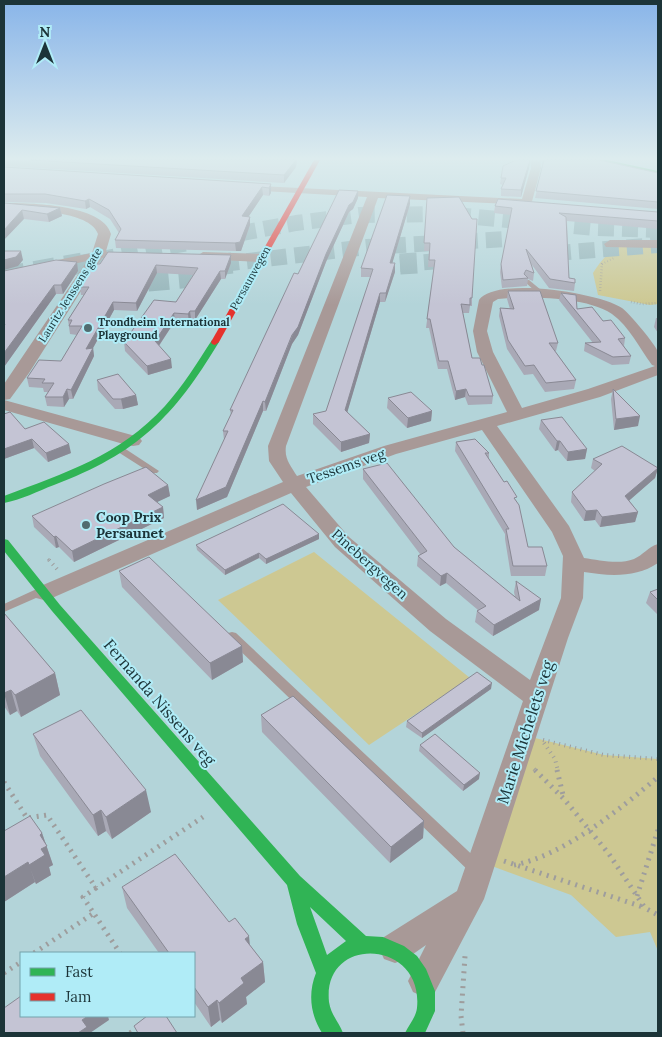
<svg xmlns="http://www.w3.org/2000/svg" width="662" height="1037" viewBox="0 0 662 1037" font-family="Lora,serif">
<rect width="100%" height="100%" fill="#b3d4d9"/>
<!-- green -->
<path fill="#cdc892" d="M625 245 658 246V304L650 305 598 295 593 273C600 262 611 247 625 245Z
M314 552 470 678 369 745 218 600Z
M523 735 604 755 658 759V951L650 932 616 937 571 895 481 862Z"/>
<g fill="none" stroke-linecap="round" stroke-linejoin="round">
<!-- highway-tunnel-far1 -->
<path stroke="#95b4b9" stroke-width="16" stroke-dasharray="16 8" stroke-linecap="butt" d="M531 255 658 245
M75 264 296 223 359 215 444 214 595 228 658 230
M223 264 367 247 541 237
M400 264 466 259"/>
<!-- highway-tunnel -->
<path stroke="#95b4b9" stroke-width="21" stroke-dasharray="21 10" stroke-linecap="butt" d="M369 266 417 263
M193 268 232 263
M4 277 82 263
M117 284 214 275"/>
<!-- path-far4 -->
<path stroke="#9e9d9d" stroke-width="2" stroke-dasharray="0.5 2.5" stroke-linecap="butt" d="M602 264 614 258"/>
<!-- path-far3 -->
<path stroke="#9e9d9d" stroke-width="2.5" stroke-dasharray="0.5 2.5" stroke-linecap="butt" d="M600 291 602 264 604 263
M631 302 642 304 658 303"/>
<!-- path-far2 -->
<path stroke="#9e9d9d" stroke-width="3" stroke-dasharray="1 4" stroke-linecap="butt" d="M48 559 50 561"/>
<!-- path-far1 -->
<path stroke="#9e9d9d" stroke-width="4" stroke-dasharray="1 4.5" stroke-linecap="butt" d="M49 560 57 569
M543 740 604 755 658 759
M544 743 555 759 558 771
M534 769 536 771"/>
<!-- path -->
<path stroke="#9e9d9d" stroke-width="5" stroke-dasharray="2 5.5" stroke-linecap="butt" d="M535 770 564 799 609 854 645 908 658 915
M557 770 564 799
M4 782 27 818 47 815 96 888 203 817
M504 861 643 907
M514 865C563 856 620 809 658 777
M96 888 83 897 120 953
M637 896 658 830
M34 953 94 913
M4 973 21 962
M130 1033 137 1028
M463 1033 461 1016 465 956"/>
<!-- lane -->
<path fill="#a89997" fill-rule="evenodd" d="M525 280H529L541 290V296H537L536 292 525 282Z
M121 447 124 448 159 471 157 473H151L118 452 116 450Z
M41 587 45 588 46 591 45 594 4 612V604Z
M232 632 236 633 482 864 484 869 482 874 477 876 472 874 228 639 226 636 228 633Z"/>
<!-- street -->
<path fill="#a89997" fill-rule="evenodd" d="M530 160H540L541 168 531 205 378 198 286 446C284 459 291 466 297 476L384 446 507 412 477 352 473 331 479 300C496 276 600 293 622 308 629 313 656 345 658 352 660 359 658 368 658 375L600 397 497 426 569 526 584 558C599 560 619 565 634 559 643 555 648 547 658 544V563C636 578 609 576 584 572L583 598 568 638 484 899 435 992 424 997 413 992 408 981 426 945 406 959 395 963 384 959 379 948 384 937 457 891 523 701 430 631 335 547 291 493 52 598 44 600 36 598 33 593 36 588 283 482 269 461 268 446 367 197 245 190 241 189 239 187 241 185 522 199 531 168ZM522 297C548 298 590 299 612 314 629 326 640 349 652 365L655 366 588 389 522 408 493 352 487 331 493 302 498 299ZM482 430 552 532 563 556 561 598 530 680 446 619 349 537 306 487 396 454Z
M4 203C29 203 103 204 111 234L106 251 110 254 109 257 102 258 29 373 10 399 4 400 139 437 142 441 139 445 133 446 127 445 4 410V384L87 261 4 279V271L92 253 98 234C90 210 26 210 4 209Z
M610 240H658V248L606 247 604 244Z
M203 252 261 254 268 258 261 262 198 259 197 256Z"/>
<!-- fast -->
<path fill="#30b455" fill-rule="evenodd" d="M598 160H607L658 171V175Z
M215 339 219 342C173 418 138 453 54 485 38 491 21 500 4 503V496C65 473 119 456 165 406 183 386 197 363 212 340Z
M4 539 8 540 60 605 300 876 366 936 383 937 404 946 417 956 426 969 435 991V1011L425 1033H405C409 1025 416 1017 417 1008 424 939 322 934 329 1002 331 1015 339 1022 343 1033H322C310 1014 308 993 316 973L297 924 287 885 52 611 4 551ZM310 907 346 941 327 955Z"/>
<!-- jam -->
<path fill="#e5322d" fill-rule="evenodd" d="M314 160H320L219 342 215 345 212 344 211 342Z"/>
</g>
<!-- wall -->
<path fill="#a9a9b6" d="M4 160H297L296 167 284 183 4 166Z
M541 160H599L658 173V209L535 198 543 166Z
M530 161 529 168 521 197 501 196V189L503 185 500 184 501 178Z
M4 167 271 184V193L269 196 263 195 248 217H250V225L241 251H236L116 248 115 240 119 233 110 219 90 207 86 209 46 203 4 202Z
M358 198 353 209 349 212 326 262 298 335 292 344 266 411H263L227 497 197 510 224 440 223 431 231 415 230 410 298 274Z
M427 198 472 298V306H470L469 313H463L472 358 493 396 492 404 468 405 465 397 455 400 447 369H438L429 328H426L434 267H428L429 251H424Z
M4 203 60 208 62 216 49 222 24 219Z
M410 204 392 263H395V272L385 302H380L347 412 370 434 369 443 341 452 313 424V414L326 411 371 277H361V268Z
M495 206 658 212V229L567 221 569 278 575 283 574 291 549 288 532 265 534 273 533 281 528 279 527 286 502 288 500 272 501 264 511 215 494 213Z
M77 262 78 271 63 294H56L4 367V271Z
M231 263 225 279H221L195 320 191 319 189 322 175 321 159 346 172 368 148 375 125 351 124 342 176 302 193 275 157 273 137 311 114 310 93 348 94 356 73 399H69L64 407 47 406 45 397 48 392H44L43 388 29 387 27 378 61 361 77 335 70 334 68 320 84 295H81L80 287 94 264Z
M508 291 558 343 556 351H555L576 380 574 389 545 392 533 374 524 375 507 349 499 316 500 308 510 309 507 299Z
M561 293 577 309 603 321 625 338 624 346 631 356 629 364 612 365 584 351 585 343H593L559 300Z
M656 318H658V333L654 327Z
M97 380 136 395 138 405 123 409H115L98 390Z
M613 389 638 426 614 430 611 399Z
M388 398 432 411 431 421 407 428 387 408Z
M4 414 25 429 71 453 48 462 34 448 4 459Z
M541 420 587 449 585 459 567 461 558 450 555 451 539 429Z
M456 442 489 453V459L517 502 528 547 547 566 545 576H511L505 539V534L455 451Z
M593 459 658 468 655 478 629 500 638 512 635 522 600 527 595 520 584 521 571 502 572 492 595 471 591 468Z
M363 469 454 547 515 597 514 592 516 581 539 610 493 636 475 622 477 611 478 610 446 583 440 586 417 566 418 556 420 554 363 479Z
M168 485 170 496 156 502 163 507 164 518 74 562 59 547 56 548 34 527 32 516Z
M319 534V539L266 564 259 558 225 575 197 550 196 545Z
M119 571 242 646 243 662 212 680 122 587Z
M658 589V615L646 603 650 592Z
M4 613 55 673 60 695 21 717 17 711 10 715 4 706Z
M491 689 422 738 406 727 407 721Z
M261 715 424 821 423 838 390 863 262 732Z
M33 734 151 812 112 839 106 831 98 836 40 756Z
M420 745 479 779 463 791 419 751Z
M42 833 53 865 49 867 51 875 36 884 35 882 4 902Z
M122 887 229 922 250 945 263 962 265 982 246 997 247 1004 222 1023 220 1020 211 1027 194 1002V953H159L127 908Z"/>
<!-- shaded-wall -->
<path fill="#898994" d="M296 160H297L296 167 284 183V175Z
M530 161 529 168 521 197V190Z
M271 184V193L269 196V188Z
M262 187 263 195 243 225 242 216Z
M358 191V198L353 209 349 212 326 262 298 335 292 344 266 411 265 402 326 254 349 205Z
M410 196V204L390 271V263Z
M89 199 90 207 86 209 85 201Z
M60 208 62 216 49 222 47 214Z
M22 210 24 219 4 240V230Z
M250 217V225L241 251H236L235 243Z
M21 251 23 260 18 266 4 270V260Z
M231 255V263L225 279V271Z
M77 262 78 271 63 294 61 285Z
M395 263V272L385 302 386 293Z
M156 265 157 273 137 311 136 303Z
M220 271 221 279 195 320V311Z
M54 285 56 294 4 367V353Z
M380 293V302L345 420V410Z
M113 302 114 310 93 348 94 356 73 399 71 390 86 349Z
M190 311 191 319 189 322 188 314Z
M174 313 175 321 156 350 155 341Z
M171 359 172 368 148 375 147 366Z
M67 389 69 399 64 407 63 397Z
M466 389 465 397 455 400 456 391Z
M136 395 138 405 123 409 121 399Z
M263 401V411L227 497 197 510 196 500Z
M432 411 431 421 407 428 408 418Z
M640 416 638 426 614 430 616 419Z
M370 434 369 443 341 452V442Z
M32 439 34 448 4 459V449Z
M557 441H560L558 450 555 451Z
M69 444 71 453 48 462 46 453Z
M587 449 585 459 567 461 568 452Z
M658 468 655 478 623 506 625 496Z
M168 485 170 496 149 506 148 495Z
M163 507 164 518 74 562 72 551Z
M597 510 595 520 584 521 586 511Z
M638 512 635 522 600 527 602 517Z
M319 534V539L266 564V559Z
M56 536 59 547 56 548 54 537Z
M259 553V558L225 575V570Z
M447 573 446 583 440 586 441 576Z
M541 599 539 610 493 636 494 625Z
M242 646 243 662 212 680 210 663Z
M55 673 60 695 21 717 15 695Z
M492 683 491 689 422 738V733Z
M11 690 17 711 10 715 4 693Z
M480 773 479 779 463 791 464 785Z
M146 790 151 812 112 839 106 817Z
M101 810 106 831 98 836 93 815Z
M424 821 423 838 390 863 391 847Z
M42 833 53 865 49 867 51 875 36 884 29 865 41 849 40 835Z
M28 862 35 882 4 902V877Z
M249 936 251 956 245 939Z
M263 962 265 982 246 997 247 1004 222 1023 219 1003 241 978Z
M217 1000 220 1020 211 1027 208 1007Z
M88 1016H108L109 1020 90 1033H78L82 1020Z"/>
<!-- building -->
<path fill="#c4c4d4" stroke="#898994" d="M30 160H296L284 175Z
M516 160H530L521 190 501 189 506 178H501L503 166Z
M544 160H599L658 173V202L536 191Z
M4 167 271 184 269 188 262 187 242 216 250 217 240 242 235 243 115 240 121 229 109 210 89 199 85 201 45 194H4Z
M339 190 358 191 353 202 349 205 326 254 298 327 292 335 265 402 263 401 226 487 196 500 228 431H223L233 410H230L294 273 298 274Z
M387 195 410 196 390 263H395L386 293H380L345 410 370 434 341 442 313 414 326 411 373 269 361 268Z
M459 197 472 219H477L472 298H470V305L461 304 472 358H480L482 365H484L493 396H469L466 389 456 391 448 361H439L430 319H427L435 260H429L430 243H424L427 198Z
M498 199 658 212V221L559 213 566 217 569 278 575 279V283L550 279 526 249 534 273 526 270 524 274 528 278 503 280 501 264 512 208 495 206Z
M4 203 60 208 47 214 22 210 4 230Z
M4 251H21L16 257 4 260Z
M108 252 231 255 225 271H220L195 311H190L188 314 174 313 155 341 171 359 147 366 124 342 154 300 176 302 198 268 156 265 136 303 113 302 86 349 93 348 71 390 67 389 63 397H45L54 383H42L45 379 27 378 39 360 61 361 82 326H69L72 320H68L89 287H80L94 264H100Z
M56 260 77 262 61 285H54L4 353V326L5 324H4V271Z
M508 291H540L558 343H549L576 380 546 383 534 365 525 366 508 340 500 308 514 309Z
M561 293 576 295 577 309 592 307 603 321 611 320 625 338 618 339 631 356 613 357 585 343 601 342Z
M118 374 136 395 121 399H113L97 380Z
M613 389 640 416 616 419Z
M411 392 432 411 408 418 388 398Z
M10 412 25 429 44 422 69 444 46 453 32 439 4 449V414Z
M562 417 587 449 568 452 560 441H557L541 420Z
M475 439 489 453H485L504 482 507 481 517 497 514 498 519 505 528 547H542L547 566H513L506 529H509L456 442Z
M622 446 658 468 625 496 638 512 602 517 597 510 586 511 572 492 602 464 593 459Z
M387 463 454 547 520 601 516 581 541 599 494 625 477 611 486 606 447 573 441 576 418 556 427 551 363 469Z
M146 467 168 485 148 495 163 507 72 551 56 536 54 537 32 516 104 484Z
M283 504 319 534 266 559 259 553 225 570 196 545Z
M149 557 242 646 210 663 119 571Z
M658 589V600L650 592Z
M4 613 55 673 15 695 11 690 4 693Z
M477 672 492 683 422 733 407 721Z
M293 696 424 821 391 847 261 715Z
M81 710 146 790 106 817 101 810 93 815 33 734Z
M435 734 480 773 464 785 420 745Z
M30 816 42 833 40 835 47 846 41 849 45 855 29 865 28 862 4 877V831Z
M175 854 229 922 235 918 249 936 245 939 263 962 241 978 244 983 219 1003 217 1000 208 1007 194 987V953H169L122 887Z
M21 996V1016H88L82 1020 87 1027 78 1033H4V1008Z
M147 1016H166L177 1033H138L134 1026Z"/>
<!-- sky -->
<linearGradient id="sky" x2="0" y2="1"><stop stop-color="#89b5e9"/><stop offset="0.52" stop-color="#ddecee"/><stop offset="1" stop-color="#ddecee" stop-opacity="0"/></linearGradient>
<rect width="662" height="305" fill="url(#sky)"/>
<!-- markers -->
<g fill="#516c70" stroke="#b0ecf7" stroke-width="2">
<circle cx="88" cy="328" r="5"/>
<circle cx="86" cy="525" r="5"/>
</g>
<g text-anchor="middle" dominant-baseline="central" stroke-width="4" stroke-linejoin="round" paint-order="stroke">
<!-- far-street labels -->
<g font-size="11" fill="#1c3438" stroke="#b0ecf7">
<text transform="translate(250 278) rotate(-61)">Persaunvegen</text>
<text transform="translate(70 295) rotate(-58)">Lauritz Jenssens gate</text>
</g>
<!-- far-poi labels -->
<g font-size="11" font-weight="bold" fill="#1c3438" stroke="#b0ecf7" text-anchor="start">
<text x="98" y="322">Trondheim International<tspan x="98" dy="13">Playground</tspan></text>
</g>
<!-- street labels -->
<g font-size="14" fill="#1c3438" stroke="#b0ecf7">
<text transform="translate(346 466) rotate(-19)">Tessems veg</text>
<text transform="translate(370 564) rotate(42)">Pinebergvegen</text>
</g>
<!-- poi labels -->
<g font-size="14" font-weight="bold" fill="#1c3438" stroke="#b0ecf7" text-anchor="start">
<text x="96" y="517">Coop Prix<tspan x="96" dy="16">Persaunet</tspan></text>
</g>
<!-- near-street labels -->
<g font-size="16" fill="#1c3438" stroke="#b0ecf7">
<text transform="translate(160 702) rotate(49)">Fernanda Nissens veg</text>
<text transform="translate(525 732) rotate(-72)">Marie Michelets veg</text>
</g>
</g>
<!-- border -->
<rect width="662" height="1037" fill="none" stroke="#1c3438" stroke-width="10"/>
<!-- legend -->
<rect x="20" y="952" width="175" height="65" fill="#b0ecf7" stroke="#75a2ab"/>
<rect x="30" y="968" width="25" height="8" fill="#30b455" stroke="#75a2ab"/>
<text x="65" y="977" font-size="15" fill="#1c3438">Fast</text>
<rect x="30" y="993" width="25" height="8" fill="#e5322d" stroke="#75a2ab"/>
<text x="65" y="1002" font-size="15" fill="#1c3438">Jam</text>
<!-- north arrow -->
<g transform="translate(45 45)" stroke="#b0ecf7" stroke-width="4" paint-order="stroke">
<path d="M0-4L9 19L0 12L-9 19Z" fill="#1c3438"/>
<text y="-8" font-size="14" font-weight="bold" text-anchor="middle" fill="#1c3438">N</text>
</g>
</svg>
